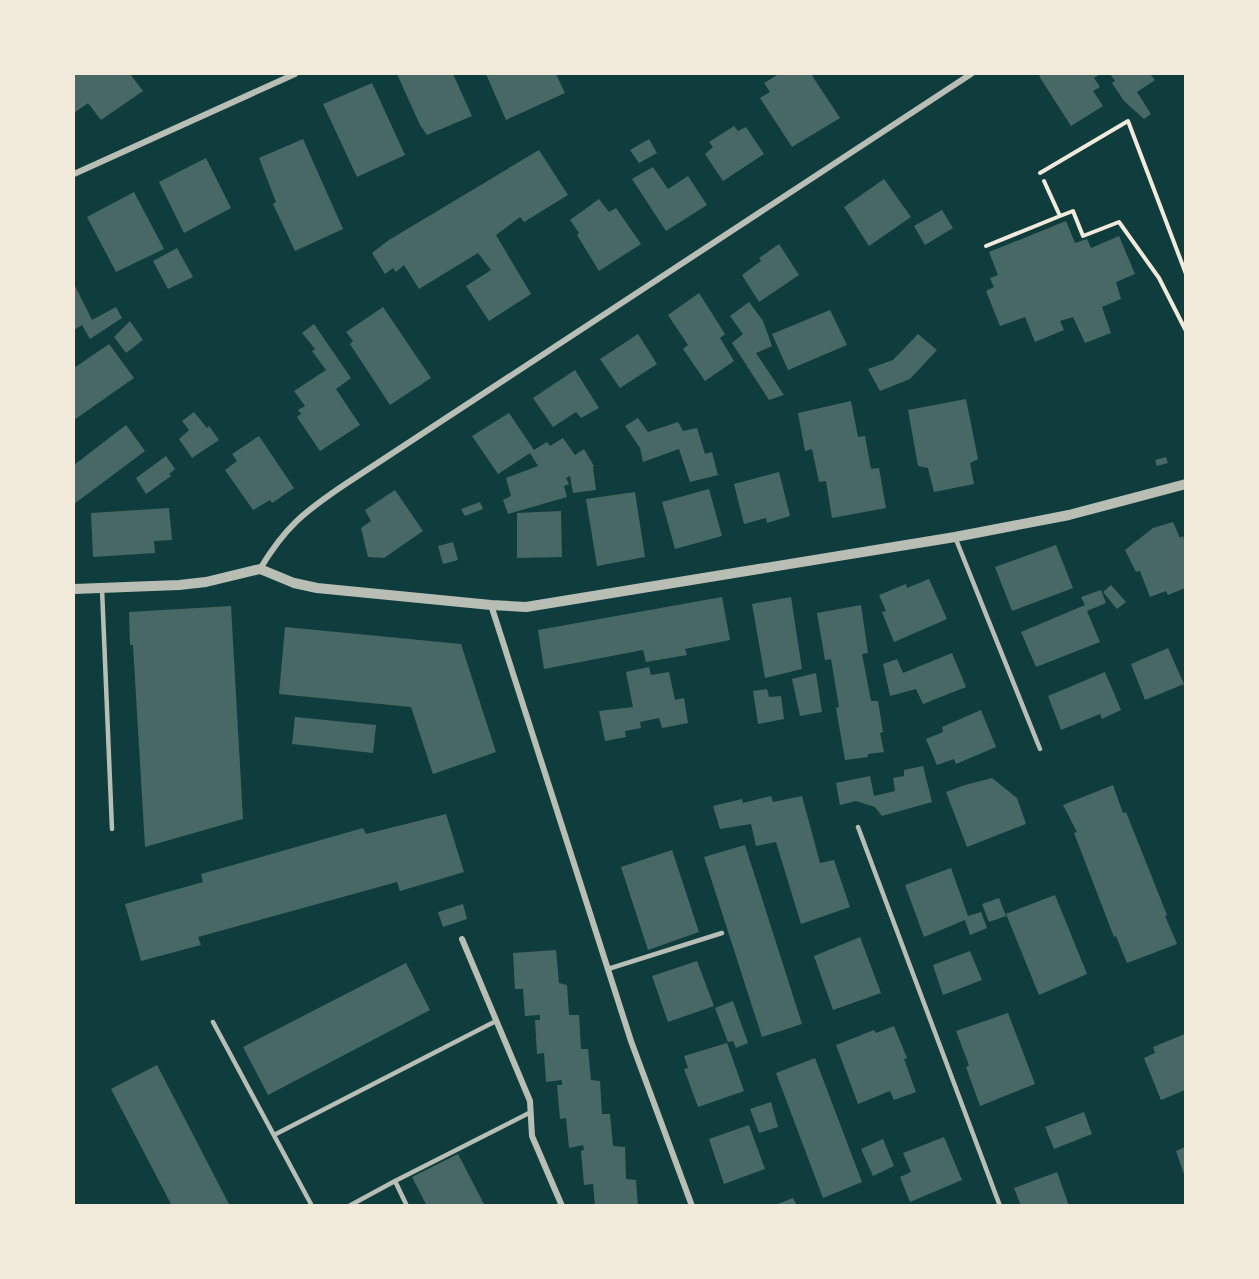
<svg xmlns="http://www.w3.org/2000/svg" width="1259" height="1279" viewBox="0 0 1259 1279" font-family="Montserrat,sans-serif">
<rect width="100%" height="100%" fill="#0f3d3e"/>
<!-- building -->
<path fill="#486865" d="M74 74H130L143 91 101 120 88 103 74 113Z
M397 74H453L472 116 427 135 420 125Z
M486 74H556L565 93 506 120Z
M779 74H811L840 118 792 147 760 98 770 92 764 83Z
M1043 74H1100L1094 78 1100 87 1093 91 1103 106 1071 126 1039 76Z
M1110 74H1150L1155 80 1137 92 1151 114 1144 119 1124 101 1112 83 1115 81Z
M372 83 405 155 357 177 323 104Z
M734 126 738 131 746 127 764 154 723 181 705 154 713 147 709 142Z
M303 139 343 229 295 251 273 204 276 202 259 158Z
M649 139 657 153 639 163 630 150Z
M539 150 568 195 524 222 520 217 496 235 531 294 489 321 466 286 491 270 478 253 419 289 404 265 396 272 393 268 385 274 372 253 389 240Z
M206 158 231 208 184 233 159 182Z
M653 167 668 189 688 176 707 205 666 231 632 179Z
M884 179 911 217 869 246 844 207Z
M134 192 164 249 116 272 87 217Z
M599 199 609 212 616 208 641 244 599 271 577 235 579 233 570 220Z
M942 210 953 228 925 245 914 226Z
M1066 221 1075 243 1087 239 1091 248 1119 236 1135 274 1116 282 1121 299 1102 307 1111 333 1085 343 1073 317 1060 321 1064 330 1035 342 1025 317 1000 326 986 291 994 287 990 278 998 275 989 252Z
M779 244 799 275 759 302 742 275 761 261 759 258Z
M177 248 193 277 168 289 153 261Z
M74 284 92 320 116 307 122 318 90 339 82 325 74 330Z
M699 293 725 334 720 338 734 361 705 381 683 349 688 345 668 315Z
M749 302 763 321 772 346 756 353 784 395 769 400 732 343 743 334 730 316Z
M383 307 431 378 390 405 350 344 353 341 346 332Z
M830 310 847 345 788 370 772 334Z
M130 321 143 340 126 353 114 337Z
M314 324 351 378 336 389 360 425 320 451 297 417 301 414 298 410 305 406 294 391 326 370 312 351 315 349 302 333Z
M638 334 657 364 620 388 600 359Z
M918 334 937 350 910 379 880 391 868 369 893 360Z
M109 344 134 378 74 420V368Z
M575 370 599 408 581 418 576 412 553 427 533 398Z
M966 399 978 459 970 463 974 484 934 492 928 468 918 466 908 410Z
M851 401 858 437 865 436 871 469 879 468 886 508 832 518 826 481 819 482 812 449 805 451 798 413Z
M194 412 207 428 209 426 219 440 192 458 179 439 189 430 182 421Z
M509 413 534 450 547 442 550 446 563 438 575 455 584 449 594 466 593 467 596 490 573 493 570 476 566 478 569 484 564 486 567 497 508 514 503 500 511 496 506 478 538 466 530 453 498 474 472 436Z
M638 418 648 432 678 422 683 431 697 428 705 454 712 452 718 475 690 482 679 449 643 462 640 448 625 426Z
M126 425 145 451 74 504V465Z
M259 436 294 488 272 503 270 500 253 510 225 470 237 461 232 454Z
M166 456 175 469 169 474 171 476 146 494 136 478Z
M1166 457 1168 463 1157 466 1155 460Z
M779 472 790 516 767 523 766 518 744 524 734 484Z
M709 489 722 536 675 549 662 502Z
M395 490 423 531 384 558 368 557 361 528 371 521 365 510Z
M635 492 645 557 597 566 586 499Z
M480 502 483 509 465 516 461 509Z
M169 508 172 540 154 541 155 553 93 557 91 513Z
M561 511 562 557 517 558V513Z
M1173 522 1180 538 1183 536 1185 543V588L1168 595 1166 591 1150 597 1140 571 1136 572 1125 550 1153 528Z
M453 542 458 560 443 564 438 546Z
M1056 545 1073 588 1012 611 995 567Z
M929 579 947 619 894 642 882 612 886 611 879 595 906 584 907 588Z
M1111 585 1126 602 1117 609 1103 592Z
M1101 590 1106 603 1087 611 1100 642 1036 667 1021 632 1085 605 1081 597Z
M722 597 730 640 685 649 687 655 646 662 643 650 544 669 538 630Z
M791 597 802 669 765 678 752 604Z
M861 605 868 653 862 654 871 701H878L883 732 880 733 884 752 868 754V757L845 760 836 708 839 707 831 659 825 660 817 613Z
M231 606 243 819 145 847 133 645H130L129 612Z
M285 627 461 644 496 752 433 774 411 707 279 694Z
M1168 648 1184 684 1145 700 1131 664Z
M952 653 966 687 923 704 916 689 890 696 883 664 897 659 903 673Z
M649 667 651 675 669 672 675 700 684 698 688 723 662 728 659 718 640 722 641 728 625 731 626 737 605 741 599 711 633 707 626 672Z
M1105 672 1121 710 1102 719 1100 714 1061 730 1048 696Z
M816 673 822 712 800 716 792 679Z
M767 689 769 697 781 696 784 719 758 724 753 691Z
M981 710 996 747 956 764 954 759 937 765 926 739 943 732 942 727Z
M295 717 376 725 373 753 292 744Z
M923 766 932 802 882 816 875 807 856 801 840 805 836 783 870 776 874 796 895 791 893 778 904 776V770Z
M992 778 1017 798 1026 824 967 847 946 792 965 785Z
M1113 785 1123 813 1126 812 1167 915 1165 916 1177 944 1127 963 1116 936 1114 937 1074 833 1077 832 1063 805Z
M771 796 773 802 802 796 820 863 834 860 850 907 801 924 776 842 756 846 751 824 720 829 713 806 742 799 743 803Z
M446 814 464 872 400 891 397 882 198 937 201 945 141 961 125 904 203 882 201 874 363 828 366 834Z
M745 845 802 1024 762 1037 704 857Z
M672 850 699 932 648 950 621 867Z
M951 868 968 916 981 912 987 928 970 935 965 920 924 937 905 885Z
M1055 895 1087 974 1039 995 1006 914Z
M999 898 1006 916 989 922 982 904Z
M463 904 467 919 443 927 438 912Z
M860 937 881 993 833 1010 814 956Z
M556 950 559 983 567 985 569 1015H579L581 1049H588L591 1080 600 1081 602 1114H610L613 1146 625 1147 626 1179 636 1180 638 1206H595L593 1184 584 1185 581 1151 584 1150 583 1145 569 1148 566 1118 560 1119 557 1085H562V1080L546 1082 544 1053 537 1054 535 1020H540V1015L525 1016 523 989H515L513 953Z
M970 951 982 980 943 995 933 965Z
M697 961 714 1006 668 1022 652 976Z
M406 963 430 1010 268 1095 243 1047Z
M733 1001 748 1043 736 1048 733 1041 728 1042 715 1008Z
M1008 1013 1035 1084 980 1106 966 1067 969 1065 956 1031Z
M894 1026 907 1058 904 1059 916 1092 894 1100 890 1091 858 1104 836 1045 874 1030 876 1033Z
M1185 1034V1090L1161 1100 1144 1058 1155 1053 1153 1047Z
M727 1043 744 1091 698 1107 684 1069 688 1068 684 1056Z
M815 1058 862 1182 823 1198 776 1073Z
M157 1065 230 1206H172L111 1089Z
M771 1102 778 1127 759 1133 750 1109Z
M1084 1112 1092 1134 1054 1149 1045 1127Z
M749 1125 765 1169 724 1184 709 1139Z
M944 1137 962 1180 910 1202 900 1177 911 1172 903 1153Z
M883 1139 894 1166 873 1176 861 1149Z
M1185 1147V1177L1176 1151Z
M458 1154 485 1206H427L412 1177Z
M1057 1172 1069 1206H1021L1014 1188Z
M793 1198 797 1206H775V1205Z"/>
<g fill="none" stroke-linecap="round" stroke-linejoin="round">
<!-- path -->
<path stroke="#f1e9da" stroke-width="4" d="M1040 173 1128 121 1186 274
M1044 181 1060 216 1073 211 1083 236 1119 222 1159 278 1186 331
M986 246 1060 216"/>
<!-- service -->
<path stroke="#b8beb3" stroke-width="4.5" d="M955 537 1040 749
M102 589 112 829
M858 827 1000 1206
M608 969 722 933
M213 1022 312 1206
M274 1135 496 1021
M349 1206 395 1181
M407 1206 395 1181 531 1112"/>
<!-- minor -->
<path stroke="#b8beb3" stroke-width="6" d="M74 174 295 74
M260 569C285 527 304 512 344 485L971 74
M491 605 631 1041 692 1206
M462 939 530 1101 532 1136 562 1206"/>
<!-- tertiary -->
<path stroke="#b8beb3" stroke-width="10" d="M74 589 179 585 206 582 260 569 294 583 317 588 491 605 526 607 955 537 1069 515 1186 484"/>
</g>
<!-- border -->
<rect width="1259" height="1279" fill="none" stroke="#f1e9da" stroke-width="150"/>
</svg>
